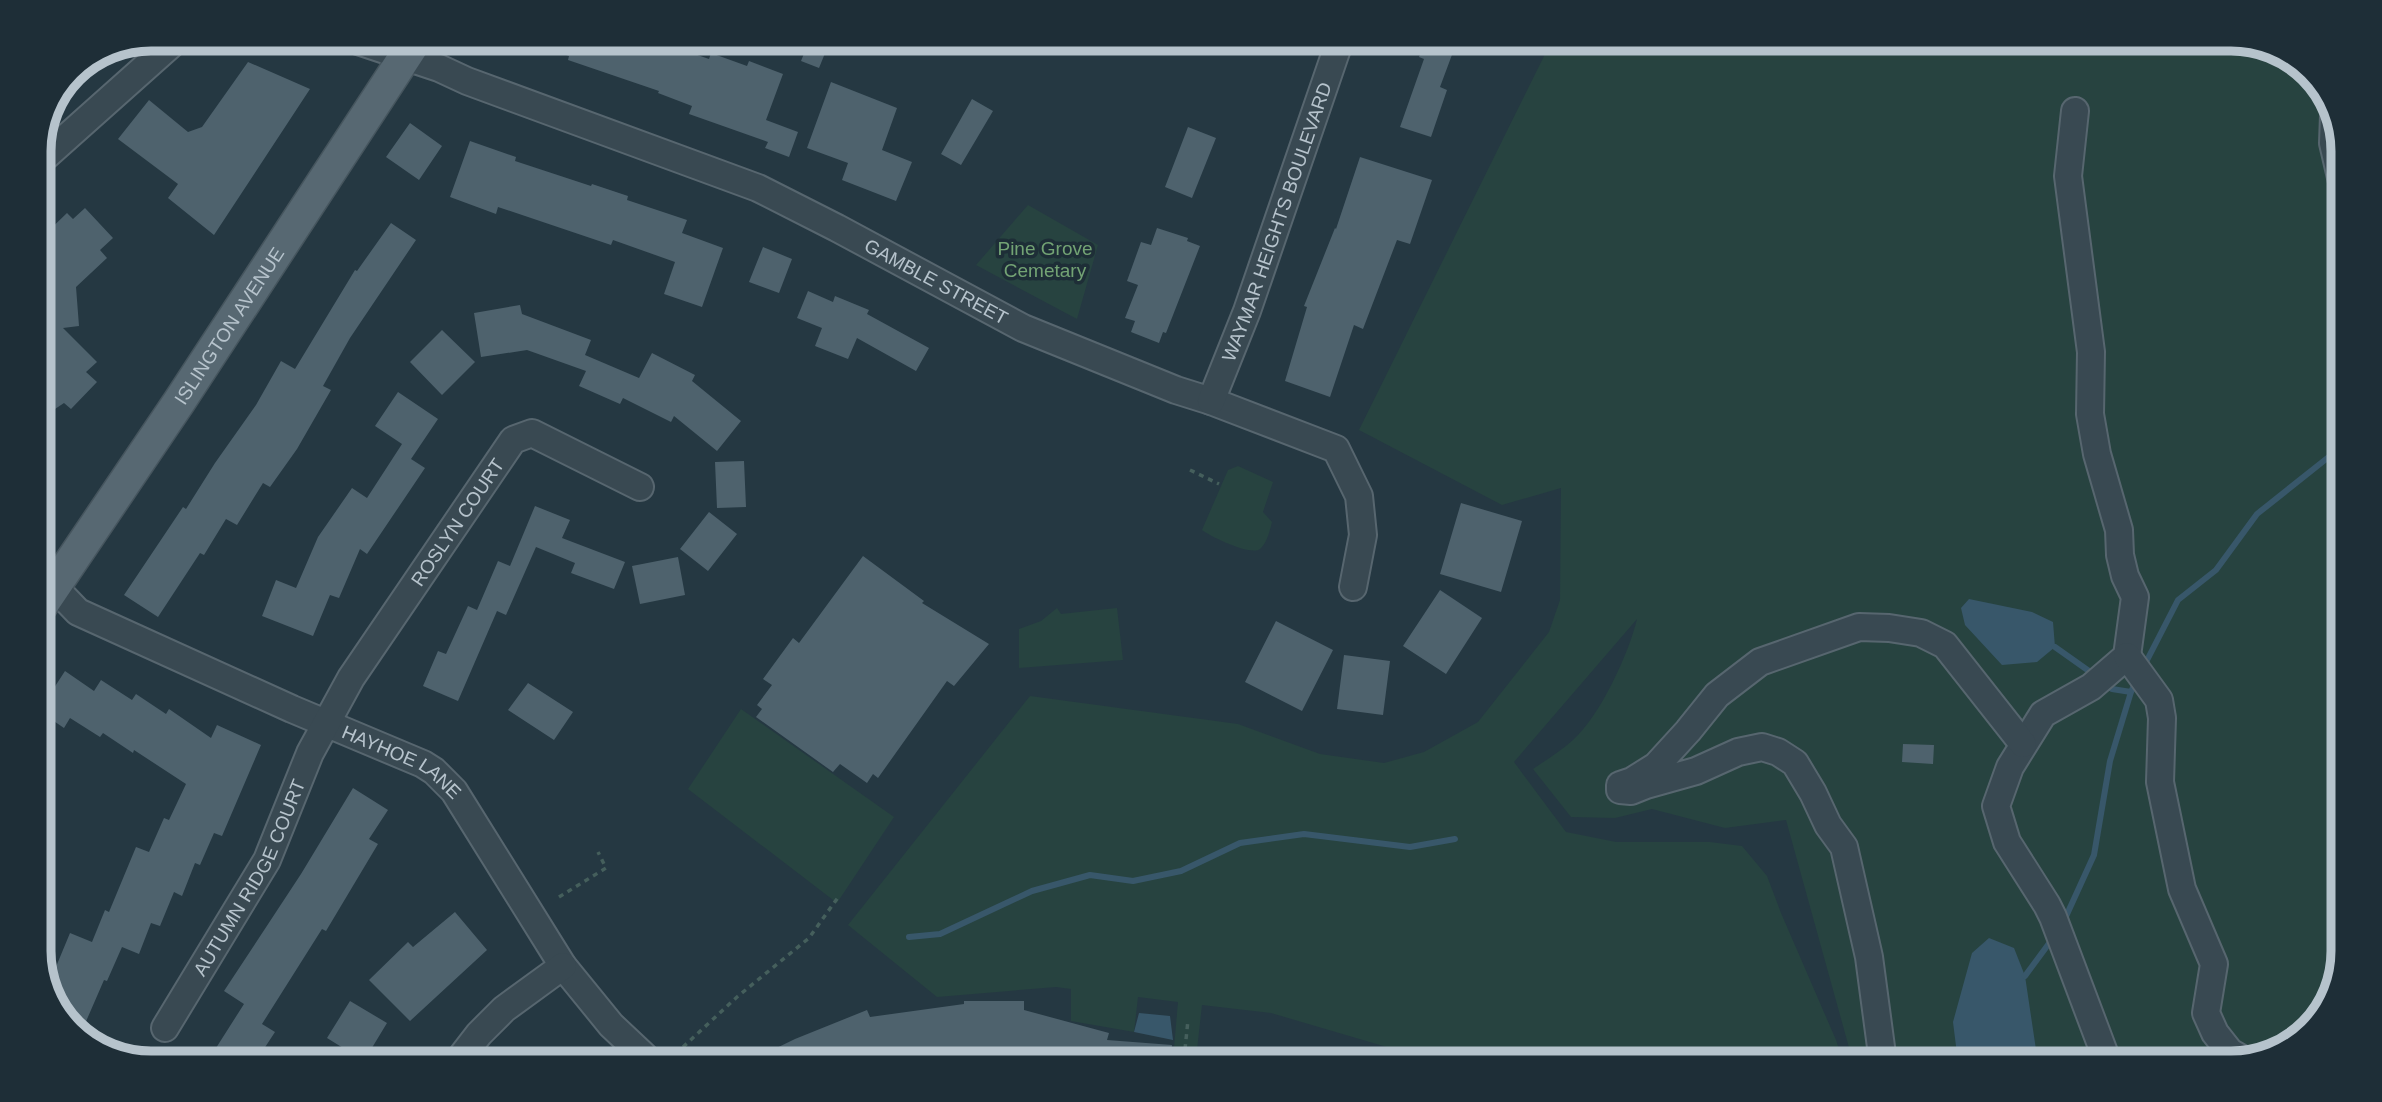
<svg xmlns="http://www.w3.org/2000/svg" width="2382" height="1102" viewBox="0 0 2382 1102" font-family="Helvetica,sans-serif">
<rect width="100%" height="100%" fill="#253842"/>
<!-- green -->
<path fill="#274340" d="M1550 44 2275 47 2324 88 2343 144 2335 995 2294 1044 2232 1063 1853 1062 1786 820 1725 828 1652 809 1615 818 1571 817 1533 769C1546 760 1561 751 1573 740 1600 716 1629 653 1637 619L1514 762 1566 832 1616 842H1710L1742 846 1767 876 1781 913 1836 1040 1843 1062 1431 1060 1271 1013 1202 1005 1196 1059H1173L1178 1002 1138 997 1134 1032 1071 1021V989L1056 987 937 997 848 925 1030 696 1238 724 1320 754 1384 763 1424 752 1478 722 1549 632 1560 600 1561 488 1502 505 1359 430Z
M1028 205 1098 245 1077 319 976 265Z
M1238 466 1273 482 1263 512 1272 522C1270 530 1267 543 1260 549 1251 556 1211 537 1202 530L1228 470Z
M1057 608 1061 614 1117 608 1123 660 1019 668V629L1041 621Z
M741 709 894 817 837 903 688 789Z"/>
<!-- water -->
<path fill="#38576a" d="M1969 599 2032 612 2053 622 2055 647 2037 662 2002 665 1965 625 1961 608Z
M1989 938 2014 948 2025 976 2038 1063 1958 1062 1953 1022 1972 953Z
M1139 1013 1170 1016 1173 1040 1134 1032Z"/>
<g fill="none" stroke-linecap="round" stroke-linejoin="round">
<!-- stream -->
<path stroke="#38576a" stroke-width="6" d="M2055 647 2096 676
M2143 668 2178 600 2216 570 2257 514 2340 448
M2104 683 2112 689 2131 692
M2063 923 2094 855 2110 761 2131 692 2136 681
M909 937 940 934 1032 891 1090 875 1133 881 1181 871 1240 843 1304 834 1410 847 1455 839
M2025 976 2053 938"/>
</g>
<!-- building -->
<path fill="#4e626d" d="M533 40 657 41 709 59 711 53 747 66 749 61 783 74 766 120 798 132 789 157 765 148 768 142 689 114 692 106 658 93 659 91 568 60 569 56 532 43Z
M809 41H830L819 68 801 61Z
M1424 44H1456L1440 87 1447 90 1431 137 1400 127 1424 59 1419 57Z
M248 62 310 89 214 235 168 198 178 184 118 139 149 100 188 132 202 127Z
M831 82 897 108 882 150 912 162 896 201 842 180 848 163 807 148Z
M972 99 993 111 961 165 941 154Z
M410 123 442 146 419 180 386 157Z
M1188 127 1216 138 1192 198 1165 187Z
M470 141 516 157 515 161 591 186 592 184 628 196 627 200 687 220 682 233 723 248 702 307 664 294 675 262 613 240 611 245 498 207 496 214 450 197Z
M1360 157 1432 180 1410 244 1397 240 1363 329 1354 325 1330 397 1285 381 1307 307 1304 306 1335 228 1336 229Z
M85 208 113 238 100 250 107 258 76 287 79 326 63 328 97 362 86 372 97 382 71 409 64 403 55 409 39 392V240L67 213 73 219Z
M391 223 416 240 350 338 323 386 331 390 297 449 270 487 263 483 237 525 226 519 204 555 200 553 158 617 124 595 183 507 186 509 215 463 256 405 281 361 295 369 355 270 357 271Z
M1157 228 1188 238 1187 241 1200 246 1166 333 1163 332 1159 343 1131 332 1135 321 1125 318 1138 285 1127 281 1141 242 1151 245Z
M763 247 792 259 779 293 749 282Z
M808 291 833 302 835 296 869 310 867 314 929 348 916 371 857 338 848 359 815 346 822 328 797 318Z
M520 305 522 314 591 340 585 355 639 378 652 353 695 375 692 381 741 421 717 451 674 416 671 422 623 398 620 404 579 386 586 371 527 350 481 357 474 313Z
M442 330 475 362 442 395 410 362Z
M398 392 438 419 411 459 425 468 367 554 360 549 339 598 330 595 313 636 262 616 276 580 296 588 318 537 352 488 367 498 402 444 375 426Z
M744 461 746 507 717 508 715 462Z
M1461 503 1522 521 1501 592 1440 574Z
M535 506 570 520 562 538 625 562 614 589 571 573 575 563 536 547 506 615 497 611 458 701 423 686 438 651 446 654 468 606 477 610 498 561 510 566Z
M709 512 737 534 708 571 680 549Z
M863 556 924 601 922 603 989 644 954 686 947 681 878 778 873 774 867 783 840 764 833 772 756 717 762 709 757 705 772 685 763 679 793 638 799 643Z
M678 557 685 595 640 604 632 566Z
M1440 590 1482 618 1446 674 1403 646Z
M1276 621 1333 650 1302 711 1245 682Z
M1344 655 1390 661 1383 715 1337 709Z
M65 671 94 691 101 680 132 700 136 694 166 714 169 709 211 738 217 725 261 745 222 836 214 833 200 865 195 863 182 896 174 892 160 926 151 923 139 954 122 947 107 981 104 980 81 1033 58 1014 42 969 53 974 70 933 92 942 105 910 109 912 136 847 149 852 164 818 169 820 186 784 134 750 133 753 103 733 100 737 70 718 64 728 39 711Z
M528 683 573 712 554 740 508 710Z
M1903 744 1934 745 1933 764 1902 762Z
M353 788 388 810 369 839 378 844 326 931 322 929 262 1024 275 1032 260 1055H228L216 1048 244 1004 224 991 301 874Z
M455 912 487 950 410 1021 369 980 408 942 413 947Z
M350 1001 387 1023 367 1056H356L327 1038Z
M964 1001H1024V1010L1109 1033 1107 1040 1172 1045 1171 1059 965 1058V1054L936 1058 758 1057 795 1039 867 1010 870 1017 964 1004Z"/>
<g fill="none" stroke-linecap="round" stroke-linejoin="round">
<defs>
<g id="minor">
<path id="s1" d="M352 39 439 68 467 81 758 188 837 228 1023 328 1176 390 1211 401 1336 449 1359 496 1363 535 1353 587"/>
<path d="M2075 111 2068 176 2091 352 2090 414 2097 454 2119 530 2120 555 2125 576 2135 597 2127 656 2091 687 2043 714 2010 767 1996 806 2007 842 2047 905 2053 917 2108 1063"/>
<path d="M2334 115 2333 143 2343 186"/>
<path d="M39 162 177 39"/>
<path id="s2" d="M1211 401 1247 311 1339 43"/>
<path id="s3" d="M54 587 78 612 292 709 423 764 434 771 454 791 563 966 611 1025 645 1057"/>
<path d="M2127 656 2159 700 2162 718 2160 782 2182 889 2214 964 2206 1013 2215 1033 2230 1052 2244 1060"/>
<path id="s4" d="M165 1028 267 860 310 753 351 678 513 440 532 433 640 487"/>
<path d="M462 1056 479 1034 504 1009 563 966"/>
<path d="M1883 1062 1869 957 1844 847 1828 825 1813 793 1795 763 1778 752 1762 747 1738 752 1696 771 1646 785 1631 791 1620 790V785L1632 781 1656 766 1688 731 1717 695 1760 662 1859 627 1889 628 1921 633 1945 645 2023 744"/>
</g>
<g id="major">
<path id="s5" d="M39 609 179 402 416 40"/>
</g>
</defs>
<!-- minor casing -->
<use href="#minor" stroke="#57666f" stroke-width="30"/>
<!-- major casing -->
<use href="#major" stroke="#46555e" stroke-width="35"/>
<!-- path -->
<path stroke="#455f5c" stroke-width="3.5" stroke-dasharray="5 5" stroke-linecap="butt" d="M1190 470 1219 484
M559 897 606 868 598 852
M683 1047 737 997 809 938 839 896
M1184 1059 1188 1020"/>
<!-- minor -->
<use href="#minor" stroke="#394952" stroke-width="26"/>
<!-- major -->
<use href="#major" stroke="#576872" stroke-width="32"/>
</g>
<g text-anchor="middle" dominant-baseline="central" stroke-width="7" stroke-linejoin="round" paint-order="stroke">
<!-- street labels -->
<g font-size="19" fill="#b6c3cc" stroke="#1e2e37">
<text stroke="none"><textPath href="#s2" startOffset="191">WAYMAR HEIGHTS BOULEVARD</textPath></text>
<text stroke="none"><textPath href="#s1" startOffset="634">GAMBLE STREET</textPath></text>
<text stroke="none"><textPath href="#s5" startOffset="341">ISLINGTON AVENUE</textPath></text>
<text stroke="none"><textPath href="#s4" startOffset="586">ROSLYN COURT</textPath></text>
<text stroke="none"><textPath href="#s3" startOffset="392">HAYHOE LANE</textPath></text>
<text stroke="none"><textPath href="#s4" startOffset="173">AUTUMN RIDGE COURT</textPath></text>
</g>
<!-- park labels -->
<g font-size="19" fill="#73a374" stroke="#1e2e37">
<text x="1045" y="248">Pine Grove<tspan x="1045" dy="22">Cemetary</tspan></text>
</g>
</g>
<!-- crop -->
<path d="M0 0H2382V1102H0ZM151 51H2231A100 100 0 0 1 2331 151V951A100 100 0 0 1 2231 1051H151A100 100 0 0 1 51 951V151A100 100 0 0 1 151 51Z" fill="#1e2e37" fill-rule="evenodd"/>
<path fill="none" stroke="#b6c3cc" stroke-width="9" d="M151 51H2231A100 100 0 0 1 2331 151V951A100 100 0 0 1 2231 1051H151A100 100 0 0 1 51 951V151A100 100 0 0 1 151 51Z"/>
</svg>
